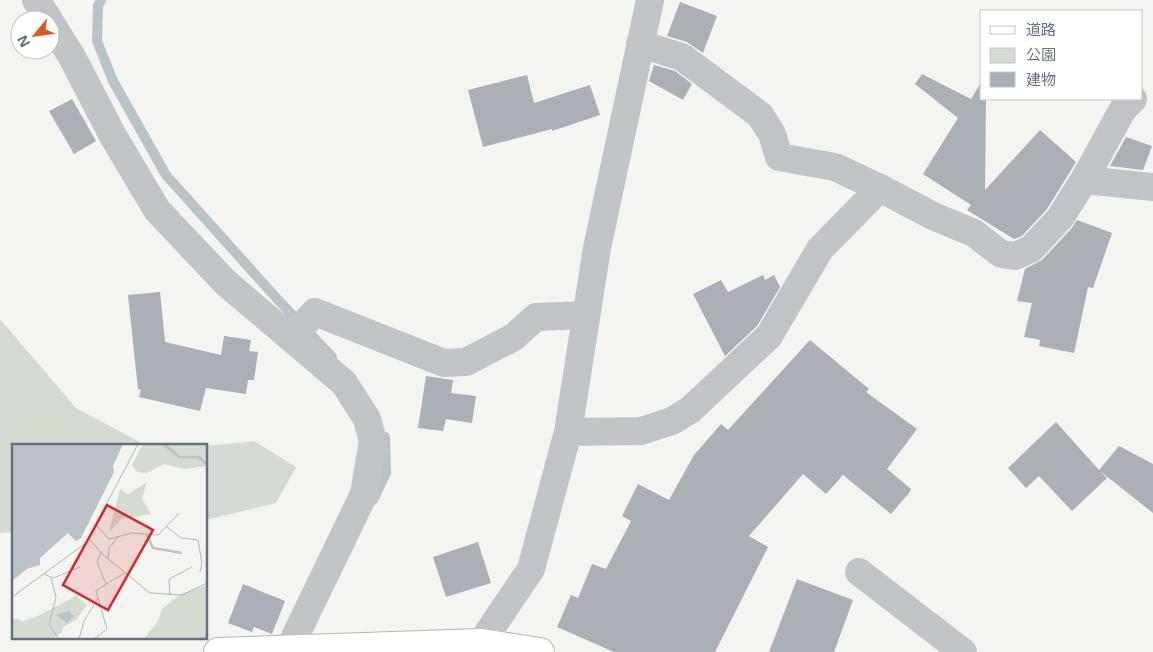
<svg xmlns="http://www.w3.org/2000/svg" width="1153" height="652" viewBox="0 0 1153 652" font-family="'Noto Sans','Noto Sans JP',sans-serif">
<rect width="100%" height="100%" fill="#f4f4f0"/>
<!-- green -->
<path fill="#d4dbd1" d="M0 319 76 408 147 446H14V532L0 533Z
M254 441 296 467 276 503 206 520V446Z"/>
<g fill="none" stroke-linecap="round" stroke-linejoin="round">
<!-- stream -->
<path stroke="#bac4c8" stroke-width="10" d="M101 0 98 6 97 41 113 81 166 175 279 301 332 357
M373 500 386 473 385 437"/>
</g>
<!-- building -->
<path fill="#aab0b5" d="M680 2 717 16 703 53 687 42 667 36Z
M654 65 675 71 692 84 683 100 649 81Z
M922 74 971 99 982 81V99H986L985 190 1040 130 1076 162 1047 209 1022 236 1014 239 967 210 971 205 923 174 958 118 915 84Z
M527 75 534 103 590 85 600 115 552 131V129L483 147 468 90Z
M72 99 96 141 74 154 49 111Z
M1126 137 1152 146 1143 170 1110 166Z
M1077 220 1112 233 1093 288 1088 287 1074 353 1039 346 1040 340 1024 337 1032 303 1017 301 1025 269 1042 260 1071 229Z
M763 275 765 280 774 275 780 287 757 326 725 356 693 294 721 280 728 292Z
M160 292 165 342 221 355 224 336 251 340 249 351 258 352 254 380H248L246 394 206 388 200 411 139 397 141 390 138 389 128 295Z
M810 340 869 389 866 392 917 429 887 469 911 489 909 493 891 514 843 475 826 494 803 474 749 536 768 547 715 652H614L557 627 571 595 578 598 592 564 606 569 631 521 622 516 638 484 669 500 694 455 721 424 728 430Z
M426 376 453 380 451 393 476 396 472 423 446 419 443 431 418 428Z
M1056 422 1099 470 1119 446 1153 464V513L1100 471 1107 478 1072 511 1039 476 1026 488 1008 468Z
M478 542 491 583 446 597 433 557Z
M797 579 853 600 834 652H769Z
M243 584 285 601 272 634 254 627 252 632 228 623Z"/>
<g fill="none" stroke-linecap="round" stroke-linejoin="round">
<defs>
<path id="primary" d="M218 652 481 643 540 652"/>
</defs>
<!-- primary casing -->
<use href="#primary" stroke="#b2b6ba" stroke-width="30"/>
<!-- minor -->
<path stroke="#c2c5c8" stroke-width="28" d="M36 0 49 20
M50 22 72 57 113 136 157 210 226 283 344 383 367 419 373 441 364 494 289 649
M640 44 682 57 760 115 772 134 779 157 835 167 880 188
M1084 180 1123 109 1133 99
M291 338 315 312 444 363 466 362 514 337 536 317 586 315
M568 432 641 431 672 421 690 410 769 336 820 249 880 188 933 216 974 233 1001 254 1015 256 1031 249 1060 218 1084 180 1153 187
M859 572 963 652
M481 643 531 569 568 432 597 248 650 0"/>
<!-- primary -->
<use href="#primary" stroke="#fff" stroke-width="28"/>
</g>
<!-- overview -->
<g transform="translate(12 444)">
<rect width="195" height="195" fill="#f4f4f0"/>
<path d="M131 0H195V22L172 25 152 20 135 29 125 28 120 21ZM135 38 130 55 139 70 109 75 97 88 108 45 116 50ZM192 142 195 143V195H132L146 177 150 165 169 150ZM64 152 75 161 64 176 51 183 50 188 40 195H0V174L11 177 26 172Z" fill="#d4dbd1"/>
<path d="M0 0H111L101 22 102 28 69 94 64 97 56 89 28 114V121L15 125 0 137ZM57 167 62 172 55 179 44 171Z" fill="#bac4c8"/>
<path fill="none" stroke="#bac4c8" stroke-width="2.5" d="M152 0 167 13H187L195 21M135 91 141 104 170 109"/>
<path fill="none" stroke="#b1b8bc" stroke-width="1" d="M84 81 97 95 120 89 146 91 167 69M154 82 169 94 186 96 190 119 188 128M77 94 89 109 138 149 170 151 195 139M96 114 97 104 106 93M32 130 41 134 68 123M39 134 44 153 37 181 47 195M94 140 113 129M158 151 157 135 180 123M0 153 74 99 126 0M67 195 72 177 86 154 84 147 94 140 85 118 89 109M82 195 95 185 86 154"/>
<path fill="#d62828" fill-opacity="0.15" stroke="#d62828" stroke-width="2.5" d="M95 61 141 86 96 166 51 141Z"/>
<rect width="195" height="195" fill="none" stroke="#647280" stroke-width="2.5"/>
</g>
<!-- legend -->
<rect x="980" y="10" width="162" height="90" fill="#ffffff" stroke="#c1c7cc"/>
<rect x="990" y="26" width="25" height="8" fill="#ffffff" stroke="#c1c7cc"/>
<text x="1026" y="35" font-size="15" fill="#647280">道路</text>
<rect x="990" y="48" width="25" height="15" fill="#d4dbd1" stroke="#c1c7cc"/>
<text x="1026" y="60" font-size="15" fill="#647280">公園</text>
<rect x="990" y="72" width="25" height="15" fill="#aab0b5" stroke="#c1c7cc"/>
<text x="1026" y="85" font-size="15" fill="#647280">建物</text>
<!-- north arrow -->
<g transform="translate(35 35) rotate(241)"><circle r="24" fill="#ffffff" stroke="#c1c7cc"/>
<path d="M0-4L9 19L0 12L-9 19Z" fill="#dc5828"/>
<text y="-8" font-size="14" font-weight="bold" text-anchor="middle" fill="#647280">N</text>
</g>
</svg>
